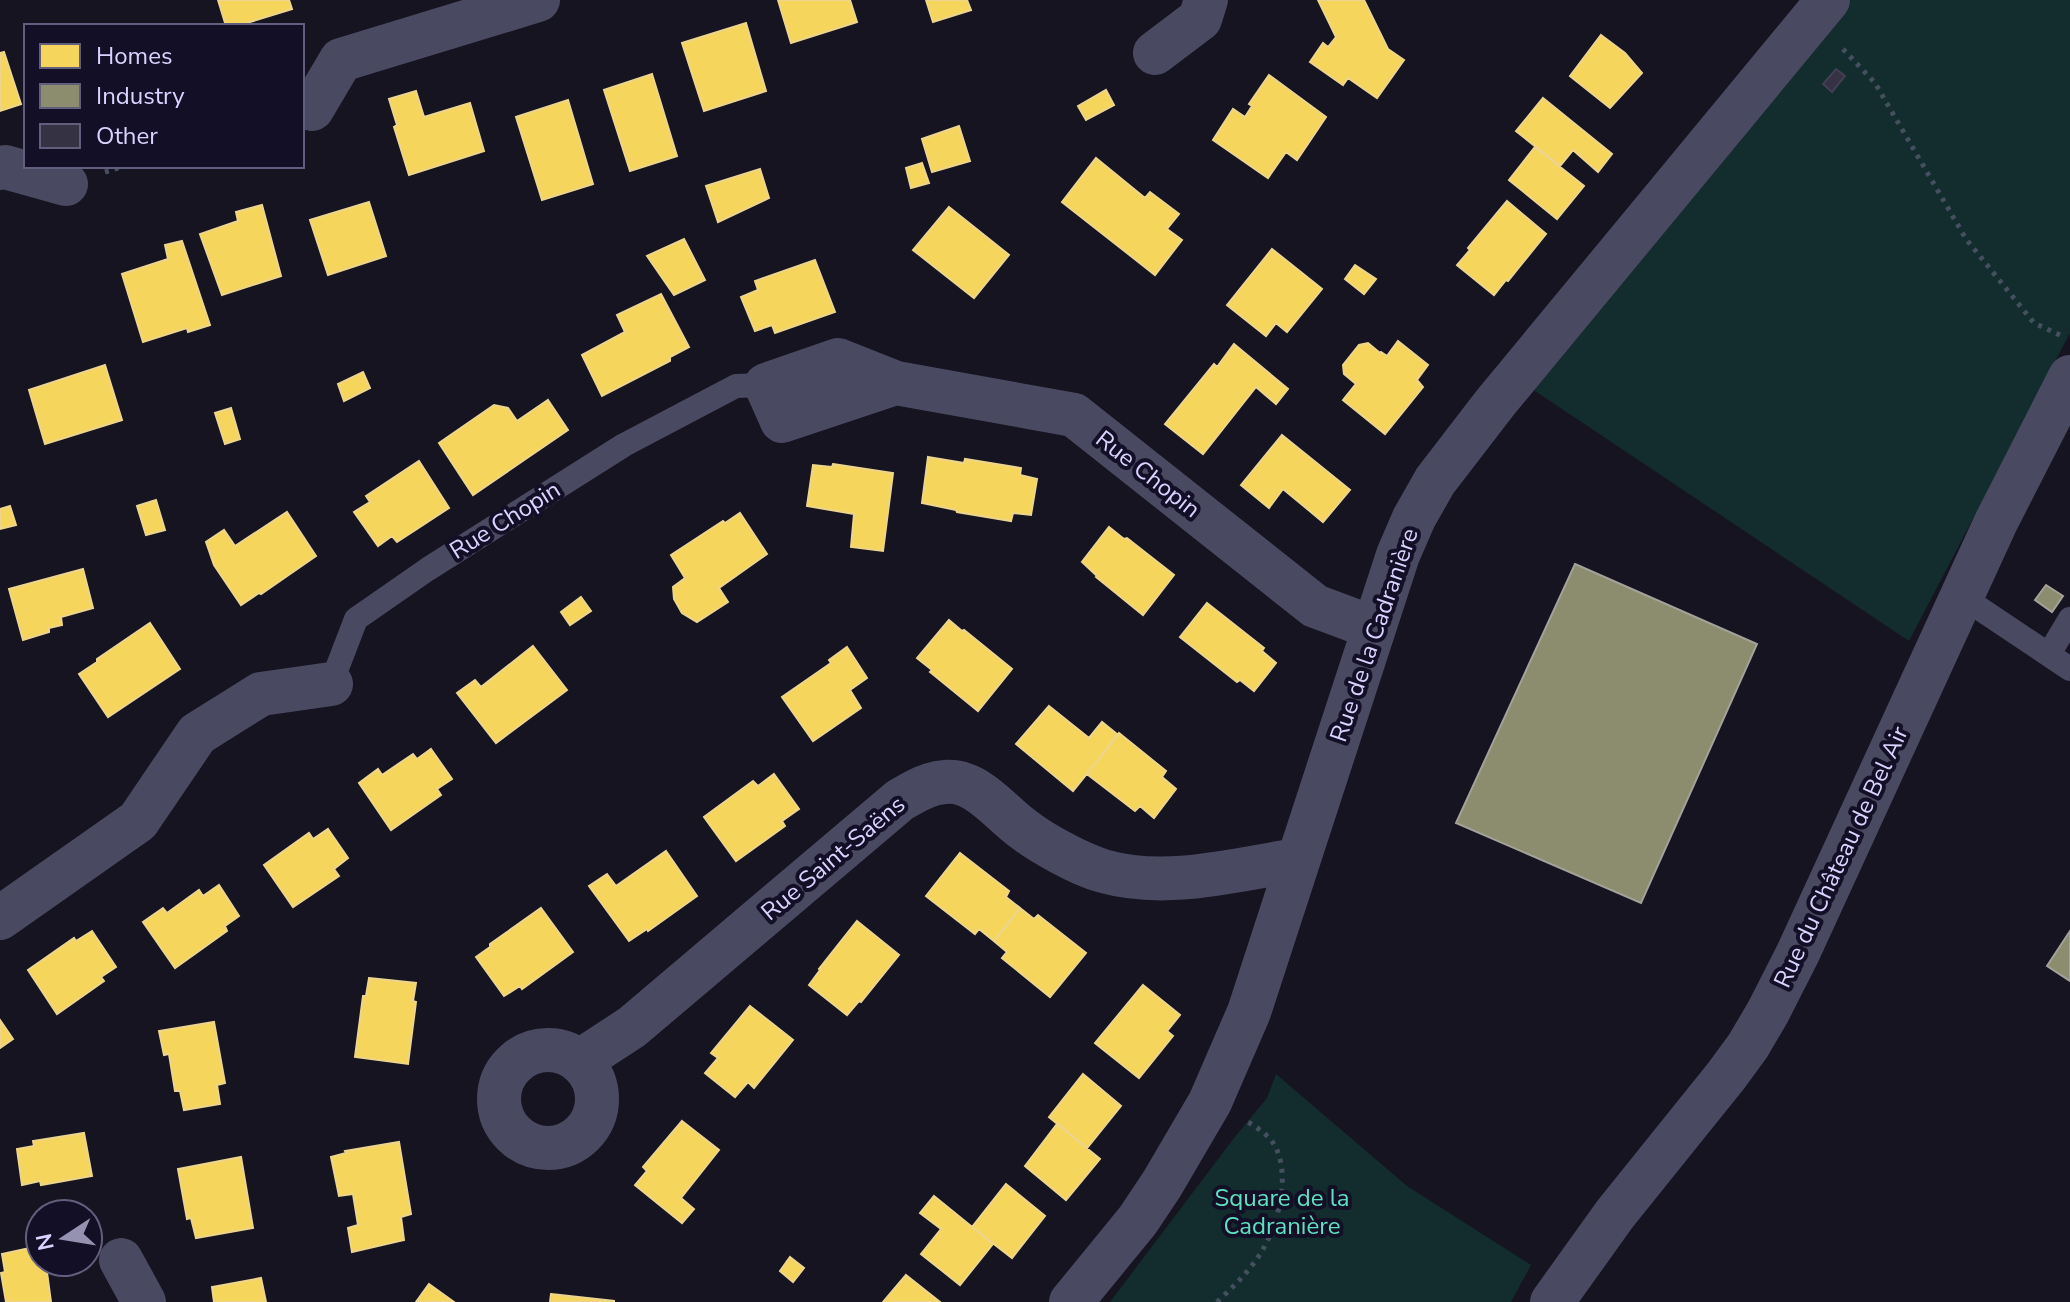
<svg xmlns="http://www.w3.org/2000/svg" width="2070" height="1302" viewBox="0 0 2070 1302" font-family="'Nunito Sans',sans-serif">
<rect width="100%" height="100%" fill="#161421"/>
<!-- green -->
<path fill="#132c2d" d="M1851 0H2070V333L1909 641 1529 387Z
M1276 1074 1407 1186 1531 1265 1511 1302H1110L1234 1138 1267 1098Z"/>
<!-- homes -->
<path fill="#f6d55c" stroke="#edd58d" stroke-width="2" d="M218 0H289L292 9 237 26H226Z
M778 0H850L857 22 791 43Z
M926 0H967L971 10 933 22Z
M1318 0H1364L1388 49 1404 60 1377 98 1348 78 1343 85 1310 62 1323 43 1328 47 1336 37Z
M746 23 766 91 704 111 682 43Z
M1601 35 1625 53 1642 73 1610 108 1570 76Z
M4 52 21 104 0 111V53Z
M652 74 677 156 630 171 604 90Z
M1269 75 1326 117 1297 160 1286 152 1268 178 1213 140 1233 109 1245 117 1252 106 1249 104Z
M1106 90 1114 105 1086 120 1078 106Z
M416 91 424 117 470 103 484 151 409 175 394 127 397 125 389 99Z
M1543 98 1612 154 1598 172 1573 150 1560 166 1516 131Z
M568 100 593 184 542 200 516 117Z
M959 126 970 161 932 172 922 139Z
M1535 147 1584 186 1557 219 1509 180Z
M1096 158 1145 198 1150 192 1179 214 1167 229 1182 240 1155 275 1062 202Z
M922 163 929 183 911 188 906 168Z
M760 169 769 198 718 222 706 186Z
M1507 201 1546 234 1508 281 1506 280 1494 295 1457 265 1470 250 1468 248Z
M369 202 386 256 328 275 310 220Z
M262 205 281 276 222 295 200 234 238 221 236 212Z
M949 207 1009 255 974 298 913 250Z
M684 239 705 280 674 295 647 256Z
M182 241 210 325 188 332 187 328 143 342 122 274 168 259 165 245Z
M1272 249 1322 289 1287 332 1276 323 1266 336 1227 305Z
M815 260 835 312 775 333 772 325 755 331 741 297 758 290 755 281Z
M1355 265 1376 279 1364 294 1345 279Z
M661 294 689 347 670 357V361L602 396 582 355 625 332 617 315Z
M1398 341 1428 365 1417 380 1423 387 1385 434 1343 400 1356 384 1344 374 1343 365 1359 345 1368 343 1380 353 1381 352 1387 356Z
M1234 344 1288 389 1276 404 1256 387 1203 454 1165 424 1214 364 1217 367Z
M105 365 122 420 45 444 29 390Z
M363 372 370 388 344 401 338 384Z
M548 400 568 430 473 495 439 443 494 405 508 408 517 421Z
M231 408 240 439 225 444 215 413Z
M1282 435 1350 490 1323 522 1283 489 1269 508 1241 485Z
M928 457 964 463 965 459 1021 468 1020 475 1037 479 1031 515 1013 513 1011 521 957 512 956 510 922 503Z
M419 461 449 508 397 542 392 536 378 546 354 512 370 502 366 496Z
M833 464 893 473 883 551 851 547 854 514 807 506 813 465 832 467Z
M156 500 165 530 146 535 137 506Z
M10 506 16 525 0 529V509Z
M287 512 316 556 261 594 259 593 241 605 214 565 206 542 224 530 235 546Z
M740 513 767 554 719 588 728 602 697 622 682 613 674 599 673 587 685 578 671 555 723 521 725 523Z
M1109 527 1124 539 1127 538 1174 575 1143 615 1096 577 1097 576 1082 562Z
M83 569 93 608 61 617 62 625 49 628V632L23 640 9 589Z
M581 597 591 611 570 625 561 612Z
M1207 603 1264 648 1262 651 1276 663 1254 691 1240 680 1237 682 1180 637Z
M949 620 962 631 964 630 1012 669 978 711 930 672 932 670 917 658Z
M150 623 180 669 108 717 79 674 97 662V659Z
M533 646 567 690 496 743 457 693 475 680 481 687Z
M847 647 867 678 850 690 861 708 813 741 782 697 831 663 829 660Z
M1049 706 1089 738 1102 722 1118 735 1073 791 1016 744Z
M1119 733 1166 771 1162 777 1176 789 1154 818 1140 806 1135 811 1087 774Z
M431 749 452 779 437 789 441 795 391 830 359 783 378 769 382 775 413 754 417 759Z
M774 774 799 809 782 821 785 826 736 861 704 817 753 781 758 786Z
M328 829 348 858 334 869 339 876 293 907 264 865 309 833 313 839Z
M666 851 697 896 648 931 647 929 629 941 589 886 607 874 616 886Z
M960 853 1009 891 1006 897 1020 908 994 941 979 929 975 934 926 896Z
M219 885 239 916 225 926 227 931 175 968 143 922 163 908 167 913 199 890 203 896Z
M541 908 573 952 522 989 520 986 504 996 476 957 490 947V944Z
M1020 908 1034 919 1038 915 1086 953 1050 997 1002 958 1007 952 994 941Z
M857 921 899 955 861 1002 859 1001 847 1015 809 985 820 970 819 969Z
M92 931 116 967 101 977 104 981 57 1014 28 970 74 938 76 941Z
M369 978 416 983 413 1001 416 1002 408 1064 355 1057 363 996H366Z
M1143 985 1180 1015 1167 1031 1173 1036 1139 1078 1095 1043Z
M750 1006 793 1040 754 1088 748 1082 735 1097 705 1073 718 1058 711 1053Z
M0 1020 13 1039 0 1048Z
M214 1022 225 1083 217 1085 220 1104 184 1110 180 1091H175L169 1054 164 1055 159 1031Z
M1083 1074 1121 1106 1087 1148 1049 1117Z
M682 1121 719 1150 681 1198 694 1209 682 1223 635 1185 647 1171 643 1167Z
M1057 1124 1100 1159 1066 1200 1025 1166Z
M84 1133 92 1176 41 1185 40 1181 22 1185 17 1149 34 1146 33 1141Z
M399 1142 411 1214 401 1217 404 1240 352 1252 348 1228 358 1225 353 1194 339 1196 331 1157 346 1153 345 1151Z
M241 1157 253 1228 196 1238 191 1218 187 1219 178 1169Z
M1006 1184 1045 1216 1012 1258 972 1227Z
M934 1196 993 1244 960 1285 921 1254 941 1229 920 1213Z
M39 1246 40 1262 42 1266 46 1265 51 1302H6L1 1273 5 1272 2 1254Z
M790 1257 804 1268 793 1282 780 1271Z
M906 1275 940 1302H883Z
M261 1278 266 1302H214L212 1287Z
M429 1284 454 1302H416Z
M551 1294 614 1301V1302H550Z"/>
<!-- industry -->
<path fill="#8c8c6e" stroke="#a3a29a" stroke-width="2" d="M1575 564 1757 644 1641 903 1456 823Z
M2046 585 2063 596 2052 612 2035 600Z
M2070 931V981L2047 966Z"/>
<!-- building -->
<path fill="#343243" stroke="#433f54" stroke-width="2" d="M1836 69 1845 76 1832 92 1823 84Z"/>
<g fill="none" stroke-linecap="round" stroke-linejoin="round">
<!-- path -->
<path stroke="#44505f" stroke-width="5" stroke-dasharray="4 6" stroke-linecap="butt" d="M1843 49 1875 83 1966 239 2034 323 2062 336
M105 172 125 166
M1217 1302C1234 1286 1250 1271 1262 1251 1279 1223 1293 1168 1271 1140 1264 1132 1255 1126 1246 1121"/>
<!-- lane -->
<path stroke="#4a4962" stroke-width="24" d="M1961 596 2070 669
M2049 654 2070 619
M331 684 356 619 428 569 624 445 736 386 766 385"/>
<!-- street -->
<path stroke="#4a4962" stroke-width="44" d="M1155 53 1200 19 1206 0
M312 109 341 60 538 0
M0 168 5 167 66 184
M896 383 782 421 766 385 838 360 896 383 1074 415 1315 606 1374 628
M0 918 138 821 197 734 261 694 331 684
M499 1099a49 49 0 1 1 98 0a49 49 0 1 1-98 0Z
M580 1061 632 1027 900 800C914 792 928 783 945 782 976 779 999 811 1022 828 1041 843 1079 864 1103 871 1166 889 1234 870 1297 860
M121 1260 144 1302
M1071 1302 1138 1220 1162 1184 1210 1102 1249 1012 1398 555 1414 518 1435 481 1495 403 1828 0
M1552 1302 1615 1214 1726 1076 1748 1046 1768 1012 1798 953 1996 522 2070 377"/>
</g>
<g text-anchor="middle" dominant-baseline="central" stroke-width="8" stroke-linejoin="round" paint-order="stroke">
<!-- street labels -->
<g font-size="24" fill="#d9d4ff" stroke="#130f26">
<text transform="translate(1148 474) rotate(38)">Rue Chopin</text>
<text transform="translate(505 520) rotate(-32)">Rue Chopin</text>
<text transform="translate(1374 635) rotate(-71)">Rue de la Cadranière</text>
<text transform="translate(1841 857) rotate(-65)">Rue du Château de Bel Air</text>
<text transform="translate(833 858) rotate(-40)">Rue Saint-Saëns</text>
</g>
<!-- park labels -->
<g font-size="24" fill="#5fe0c0" stroke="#130f26">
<text x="1282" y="1198">Square de la<tspan x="1282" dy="28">Cadranière</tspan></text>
</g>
</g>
<!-- legend -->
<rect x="24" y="24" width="280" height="144" fill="#130f26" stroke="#625e7d" stroke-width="2"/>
<rect x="40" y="44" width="40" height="24" fill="#f6d55c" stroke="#625e7d" stroke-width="2"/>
<text x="96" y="64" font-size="24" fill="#d9d4ff">Homes</text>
<rect x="40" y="84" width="40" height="24" fill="#8c8c6e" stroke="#625e7d" stroke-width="2"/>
<text x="96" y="104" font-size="24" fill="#d9d4ff">Industry</text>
<rect x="40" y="124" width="40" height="24" fill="#343243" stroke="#625e7d" stroke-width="2"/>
<text x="96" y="144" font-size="24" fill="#d9d4ff">Other</text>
<!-- north arrow -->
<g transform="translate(64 1238) rotate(258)"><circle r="38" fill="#130f26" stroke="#625e7d" stroke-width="2"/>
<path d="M0-6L14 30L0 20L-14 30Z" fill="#9591b1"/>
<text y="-12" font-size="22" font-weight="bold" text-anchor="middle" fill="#d9d4ff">N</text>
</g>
</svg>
